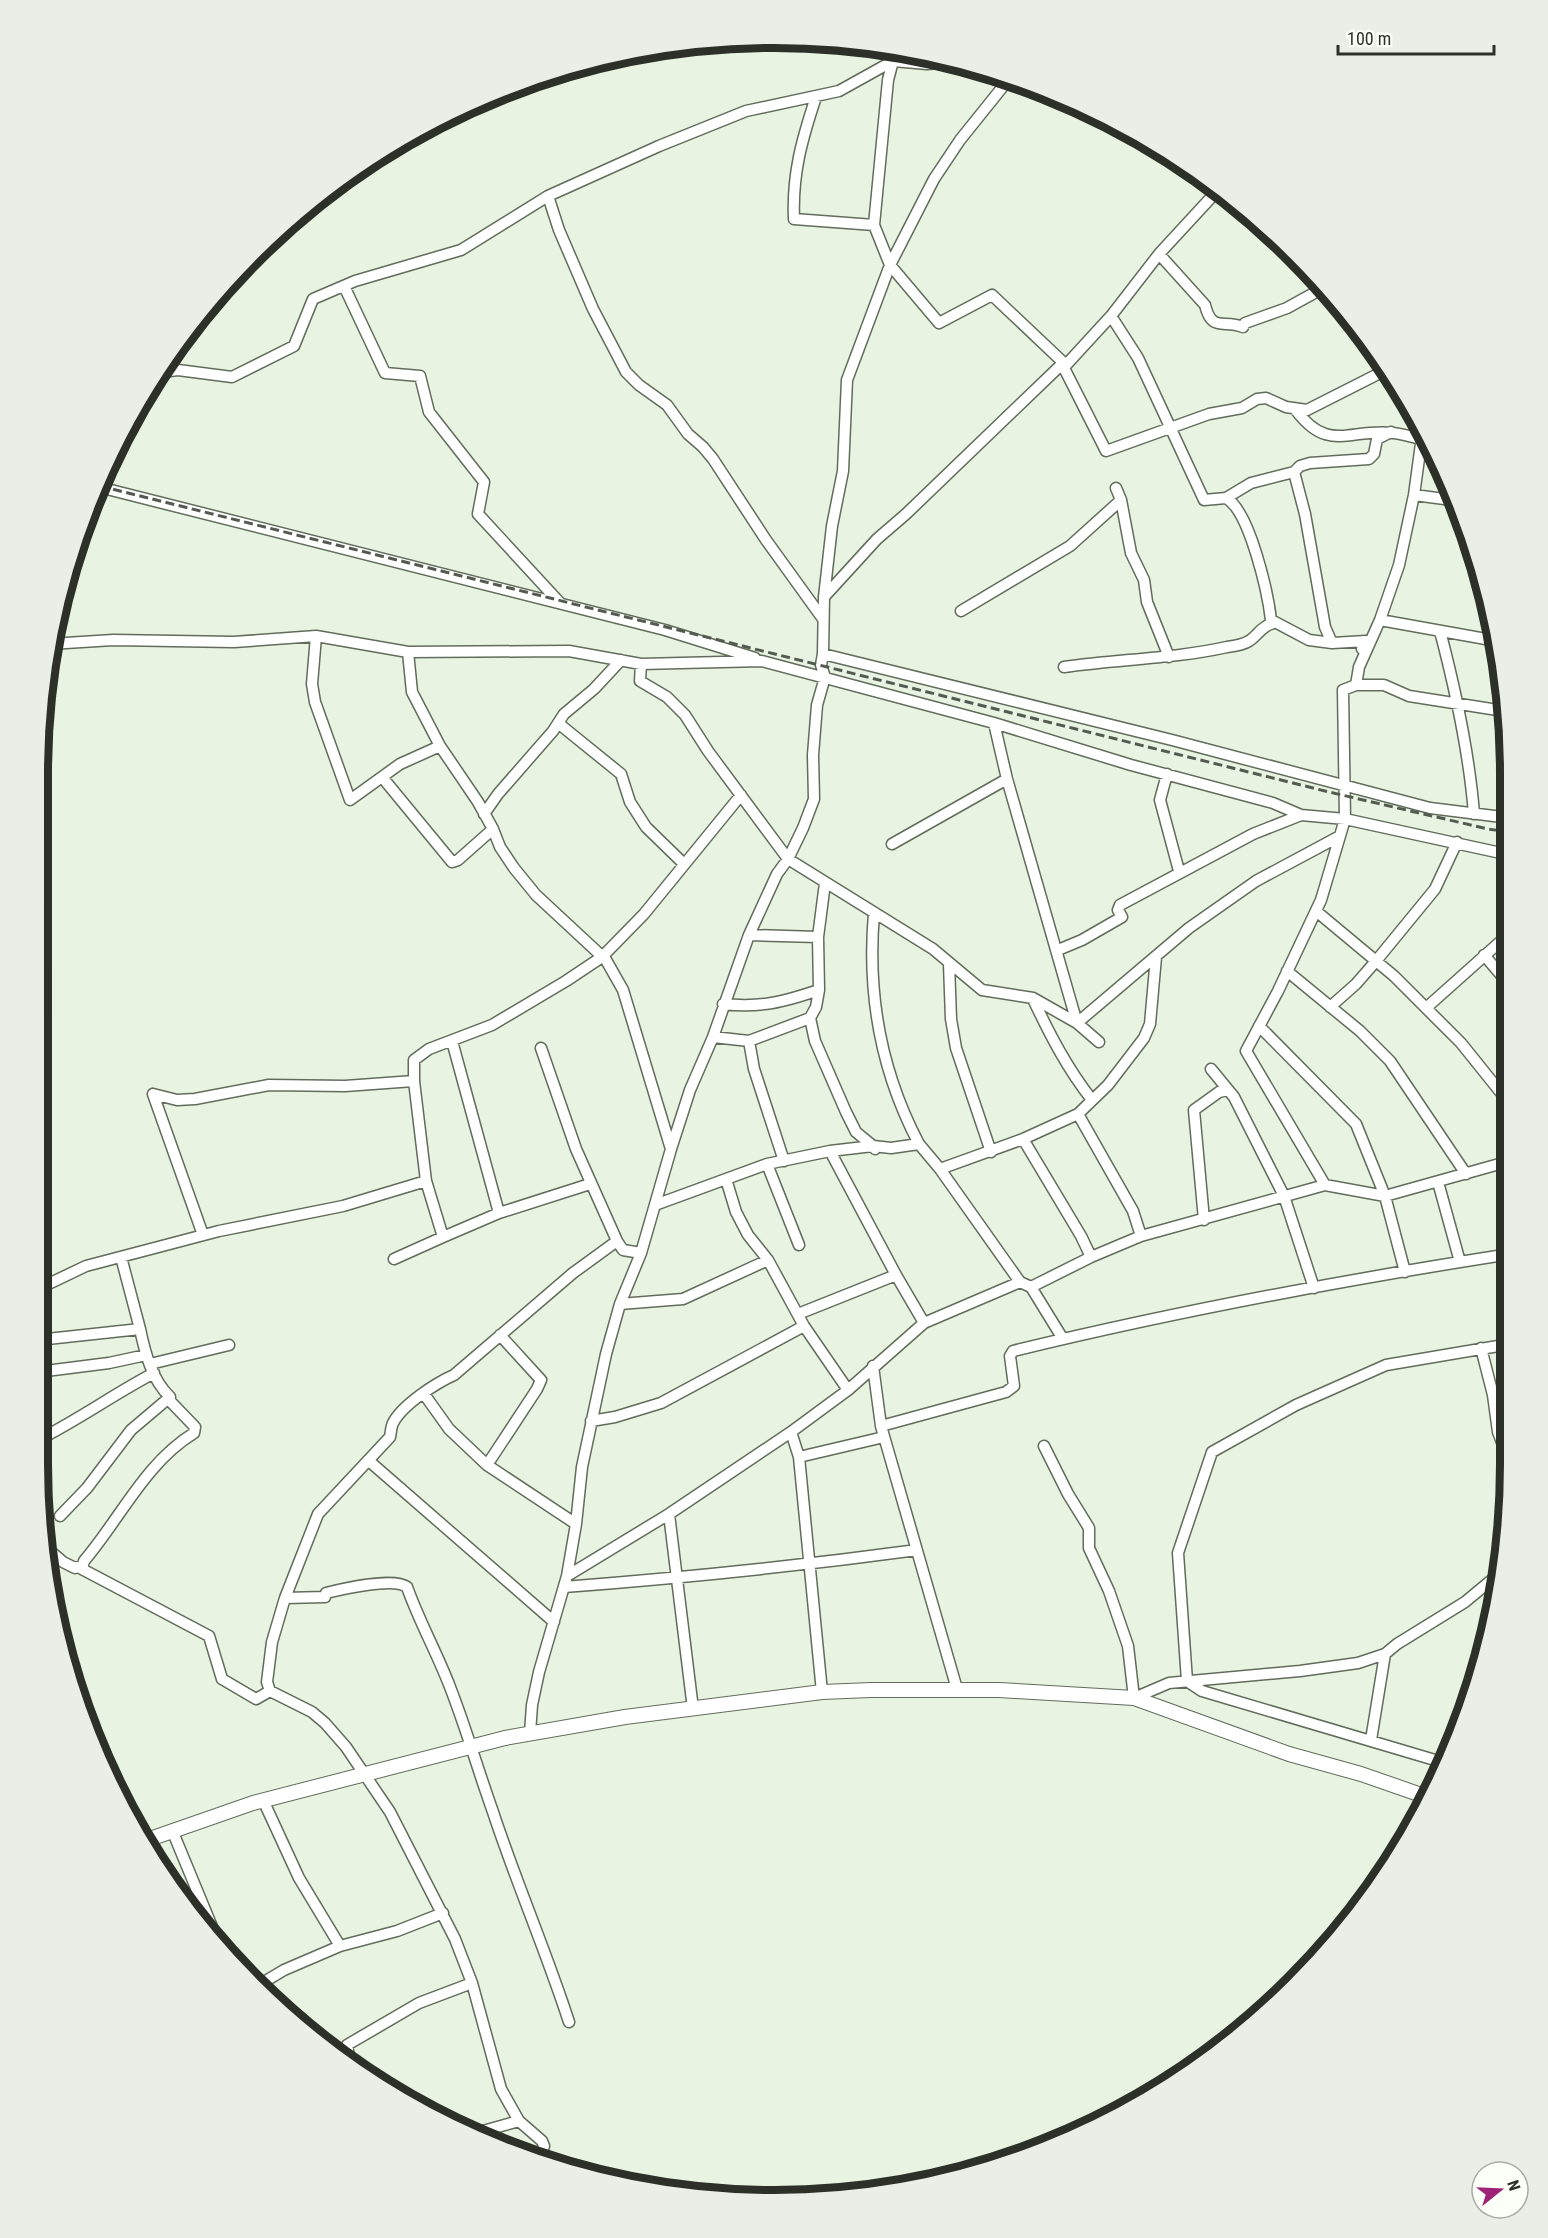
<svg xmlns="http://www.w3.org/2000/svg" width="1548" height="2238" viewBox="0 0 1548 2238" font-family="'Roboto Condensed',sans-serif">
<rect width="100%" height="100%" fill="#e8f4e1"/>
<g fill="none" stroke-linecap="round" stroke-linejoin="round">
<defs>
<path id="minor" d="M892 49 893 61 888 80 874 225 890 265 939 323 992 295 1066 365
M816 97C802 139 792 174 794 219L874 225
M1162 150 1216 192
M548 196 559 230 593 309 626 372 639 385 667 405 688 434 703 447 713 459 766 540 823 619
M1159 254 1205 305C1212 333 1223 319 1243 327L1245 323 1287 308 1325 287
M344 286 385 373 420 376 429 412 484 482 478 514 560 603
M1111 316 1138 358 1204 500 1226 498C1250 511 1268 594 1271 620L1309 640 1332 643 1366 641 1362 649
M1062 364 1106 451 1209 414 1242 408 1257 399 1266 398 1286 407 1307 410 1386 370
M162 372 178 370 232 377 294 346 313 299 355 281 461 250 548 196 659 146 746 111 839 91 893 61 927 64 951 62
M1295 409C1328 454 1349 428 1393 433 1405 434 1417 439 1430 440
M1294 472 1305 514 1325 627 1332 643
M99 487 665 630 755 658
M1116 488 1121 500 1131 553 1144 580 1147 602 1169 657
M1414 495 1452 500
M1226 498 1251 483 1294 472 1300 466 1310 463 1369 459 1374 454 1377 439 1391 432
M824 597 877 539 906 514 1062 364 1066 365 1111 316 1159 254 1218 190
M961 611 1070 546 1121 500
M1380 620 1497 641
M1440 631C1456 692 1469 751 1474 814
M316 636 312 684 315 702 350 800 400 764 440 746
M50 644 113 640 234 642 316 636 408 652 569 651 641 664 762 661 994 723 1131 765 1273 803 1301 815 1345 819 1510 855
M408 652 412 692 440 746 478 802 493 829 500 847 514 868 536 895 606 960 623 990 671 1149
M823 654 1172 740 1430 808 1510 818
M641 664 640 681 667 697 685 715 708 751 788 859 933 949 982 990 1033 998 1077 1023 1189 928 1256 881 1340 836
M1064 667C1119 659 1173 659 1227 647 1235 646 1243 645 1249 641 1257 636 1262 626 1271 624V620
M1356 685H1384L1409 696 1504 711
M558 723 621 774 630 802 646 827 684 864
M994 723 1007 779 1077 1023 1099 1042
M1167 774 1160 800 1179 871
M382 777 452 862 458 860 493 829
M484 814 498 794 553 731 564 714 594 689 621 660
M892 844 1007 779
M1316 911 1394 976 1461 1043 1510 1104
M874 913C867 993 881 1072 919 1144L891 1148 873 1146 875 1149
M749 935 818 937
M1058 950 1082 940 1122 917 1118 910 1120 905 1253 834 1301 815
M1484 955 1502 976 1510 981
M949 964 951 1019 956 1048 991 1152
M1287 971 1360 1031 1390 1061 1466 1174
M1033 999C1050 1035 1067 1068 1092 1100
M723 1004C761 1008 783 1002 819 990
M1330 1007 1356 984 1376 961 1435 889 1457 842
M1426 1008 1510 933
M810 1018 816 1007 819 990 818 937 825 883
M1259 1026 1356 1124 1385 1196 1405 1272
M452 1041 499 1213
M749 1041 754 1069 784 1161
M541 1048 576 1149 617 1241 623 1250 641 1253
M1211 1069 1234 1097 1284 1196 1314 1288
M153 1094 177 1100 195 1099 269 1085 345 1086 414 1081
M153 1094 203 1235
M1078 1114 1133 1211 1141 1236
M1023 1139 1081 1236 1091 1257
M919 1144 940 1169 1020 1282
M830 1151 896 1275 924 1323
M767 1164 799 1245
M940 1169 1023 1139 1078 1114 1108 1085 1144 1038 1150 1024 1156 957
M726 1179 736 1212 748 1235 768 1260
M1438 1182 1460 1262
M590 1184 499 1213 443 1237 426 1181 414 1081V1060L429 1049 492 1025 566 981 602 957 644 914 741 795
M1325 1185 1246 1051 1278 991 1321 900 1345 819 1343 690 1356 685 1359 667 1380 620 1399 565 1414 495 1423 429
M655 1205 767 1164 830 1151 873 1146 856 1132 846 1112 815 1041 810 1018 749 1041 713 1037
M1204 1220 1194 1110 1219 1092 1228 1090
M394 1259 443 1237
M1031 1287 1063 1339
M38 1289 86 1266 219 1231 343 1206 426 1181
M620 1304 683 1299 768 1260 804 1326 848 1390
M798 1314 896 1275
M500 1335 541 1380 537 1389 487 1465 576 1524
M38 1340 140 1329 121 1257
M1481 1348 1493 1395 1498 1432 1510 1463
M150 1364 229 1345
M873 1366 881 1426
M38 1372 109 1363 146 1355
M424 1394 449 1429 487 1465
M591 1421 615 1417 661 1403 804 1326
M791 1432 799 1457 822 1692
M38 1440C78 1420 114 1394 154 1373
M1044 1446 1068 1494 1089 1528V1548L1109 1591 1128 1646 1134 1698 1169 1683 1300 1671 1358 1663 1385 1654 1397 1644 1465 1602 1500 1573
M799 1457 884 1437
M369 1461 554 1622
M669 1514 693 1709
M60 1516 87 1488 131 1430 170 1397
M49 1550 63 1562 75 1568 83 1565 84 1561C120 1519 145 1463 194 1433L195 1427 170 1401V1397C152 1380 145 1353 140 1329
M80 1568 209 1636 222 1679 256 1699 270 1691
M567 1576 669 1514 791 1432 848 1390 924 1323 1020 1282 1031 1287 1091 1257 1141 1236 1325 1185 1385 1196 1510 1161
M564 1587C682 1578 799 1566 917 1550
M285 1598 272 1642 267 1682 270 1691 312 1712 325 1723 346 1747 390 1812 455 1939 472 1983 501 2089 519 2121 542 2141 544 2146 540 2157
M62 1650 68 1655
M957 1689 881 1426 1006 1392 1014 1386 1010 1356 1013 1351C1177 1311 1344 1280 1510 1254
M530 1733 532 1705 539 1672 567 1576 576 1524 582 1467 606 1354 620 1304 641 1253 671 1149 690 1090 713 1037 749 935 777 874 788 859 803 828 814 799 813 755 817 705 825 677 821 665 823 654 824 597 832 526 843 471 847 380 890 265 934 179 960 140 1009 79
M1371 1740 1385 1654
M1445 1763 1202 1691 1187 1681 1178 1553 1212 1452 1296 1405 1386 1365 1510 1344
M263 1800 299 1878 340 1946 397 1931 443 1913
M172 1830 215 1934
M259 1985 284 1970 340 1946
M569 2022C546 1951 516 1882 493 1812 478 1770 466 1728 450 1687 437 1653 419 1621 407 1587 394 1577 342 1589 326 1593L325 1597 285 1598 318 1514 390 1437C391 1432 391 1427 393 1423 402 1405 436 1383 454 1375L573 1273 617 1241
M378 2083 349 2056 347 2045 419 2003 472 1983
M457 2125 483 2131 519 2121"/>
<path id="tertiary" d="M144 1841 253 1803 505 1738 625 1717 822 1692 871 1690H999L1134 1698 1289 1754 1361 1774 1427 1797"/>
</defs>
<!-- minor casing -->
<use href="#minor" stroke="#616c5b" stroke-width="13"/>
<!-- tertiary casing -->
<use href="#tertiary" stroke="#616c5b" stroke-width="16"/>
<!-- minor -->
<use href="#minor" stroke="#fff" stroke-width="10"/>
<!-- tertiary -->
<use href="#tertiary" stroke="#fff" stroke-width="14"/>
<!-- rail -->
<path stroke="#555a51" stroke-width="3" stroke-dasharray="9 4.5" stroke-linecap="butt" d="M100 486 1329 792 1488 829 1510 832"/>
</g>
<!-- crop -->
<path d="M0 0H1548V2238H0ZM774 48H774A726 726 0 0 1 1500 774V1464A726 726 0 0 1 774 2190H774A726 726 0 0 1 48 1464V774A726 726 0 0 1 774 48Z" fill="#eaeee7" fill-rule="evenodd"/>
<path fill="none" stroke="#2c3029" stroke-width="8" d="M774 48H774A726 726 0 0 1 1500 774V1464A726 726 0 0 1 774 2190H774A726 726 0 0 1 48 1464V774A726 726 0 0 1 774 48Z"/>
<!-- north arrow -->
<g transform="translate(1500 2190) rotate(72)"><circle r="28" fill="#fafff7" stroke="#a8aca5" stroke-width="1.5"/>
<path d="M0-4.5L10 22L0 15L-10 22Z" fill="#9e2278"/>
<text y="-9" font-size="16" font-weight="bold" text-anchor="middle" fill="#2c3029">N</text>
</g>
<!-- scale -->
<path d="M1338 45v9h156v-9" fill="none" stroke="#2c3029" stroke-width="3"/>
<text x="1347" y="45" font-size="18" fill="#2c3029" stroke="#fafff7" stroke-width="4.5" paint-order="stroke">100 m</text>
</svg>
